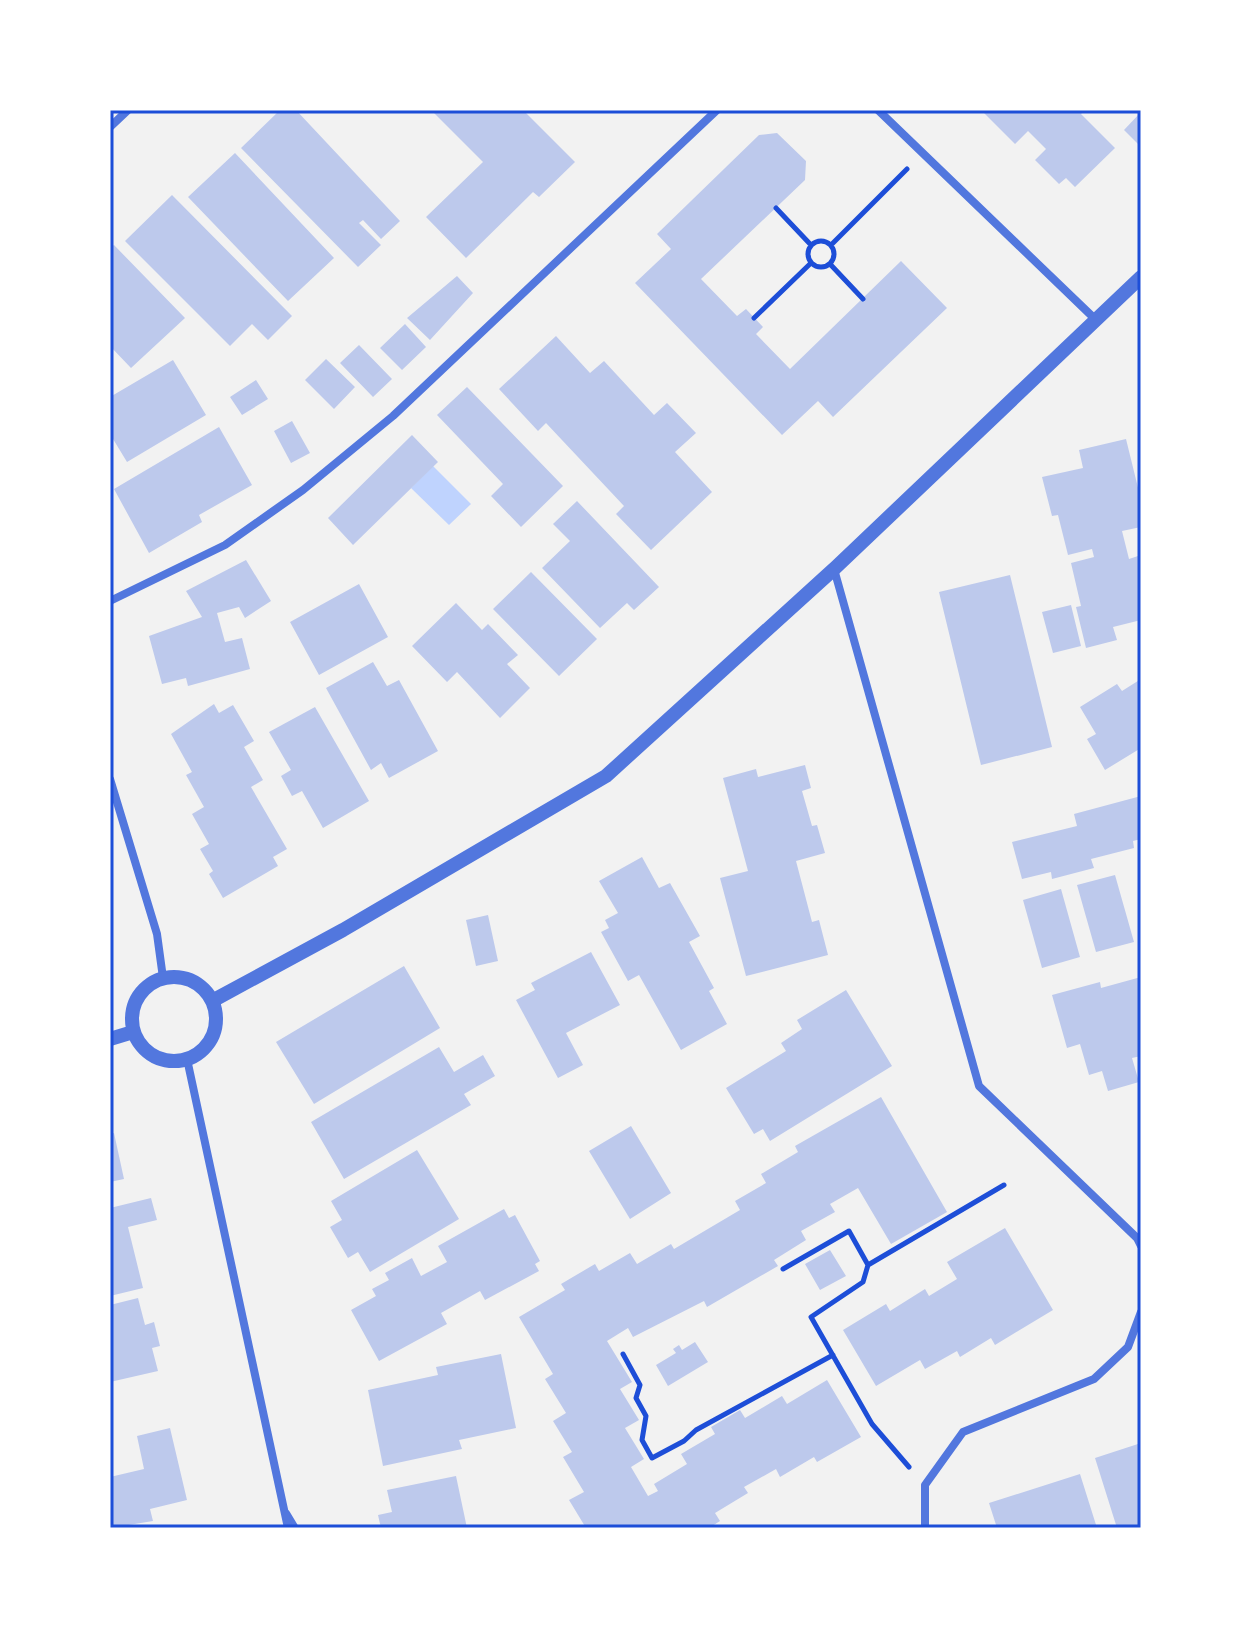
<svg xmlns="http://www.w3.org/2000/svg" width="1251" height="1638" viewBox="0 0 1251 1638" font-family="Ubuntu,sans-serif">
<rect width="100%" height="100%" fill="#f2f2f2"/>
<!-- water -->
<path fill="#bfd3fe" d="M433 466 471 504 449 525 411 488Z"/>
<!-- building -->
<path fill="#bdc9ec" d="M280 110H296L400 221 381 239 363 220 359 223 381 245 358 267 241 148Z
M431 110H523L575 162 539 197 533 192 466 258 426 217 483 162Z
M981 110H1085L1081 114 1115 148 1075 187 1066 178 1059 184 1035 160 1046 149 1028 131 1015 144Z
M1141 112V147L1124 130Z
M777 133 806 161 805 180 701 279 737 316 746 309 763 327 756 334 790 369 901 261 947 308 833 417 818 401 782 435 635 283 671 249 657 234 759 135Z
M235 153 334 258 288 301 188 197Z
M172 195 292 316 268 340 252 324 230 346 125 241Z
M114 245 185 318 131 368 110 346V248Z
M457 276 473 293 430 340 407 318Z
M405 324 426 347 402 370 380 348Z
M556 336 590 373 604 361 654 415 667 403 696 433 675 452 712 492 651 550 616 514 624 506 546 423 538 431 499 389Z
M359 345 392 379 373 397 340 363Z
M326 359 355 387 334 409 305 380Z
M173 360 206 415 127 462 110 434V397Z
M256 380 268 399 242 415 230 397Z
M467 387 563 486 521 527 491 496 503 484 437 415Z
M292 421 310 453 291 463 274 431Z
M219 427 252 485 199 515 202 522 149 553 114 489Z
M412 435 438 462 353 545 328 518Z
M1126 439 1141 500V527L1122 531 1129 559 1141 555V620L1113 627 1117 640 1086 648 1076 607 1081 606 1071 563 1094 557 1092 549 1068 555 1058 515 1052 516 1042 477 1083 468 1079 450Z
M577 501 659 587 634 610 627 603 600 628 542 568 570 541 553 524Z
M246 560 271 601 245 618 239 607 217 613 225 642 242 638 250 669 188 686 186 678 162 684 149 636 202 617 186 591Z
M531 572 597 639 559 676 493 609Z
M1010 575 1052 747 981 765 939 592Z
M359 584 388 637 319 675 290 622Z
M456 603 482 630 488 624 518 655 507 664 530 688 500 718 457 672 447 682 412 646Z
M1071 605 1081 646 1053 653 1042 612Z
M373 662 387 686 399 680 438 751 389 778 381 763 371 770 326 688Z
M1141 679V748L1105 770 1087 739 1096 734 1080 707 1117 684 1122 691Z
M214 704 219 713 233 705 254 741 244 747 263 780 251 787 287 849 273 857 278 866 223 898 209 874 213 871 200 849 209 844 192 814 204 807 186 775 192 772 171 734Z
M315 707 369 801 323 828 302 791 292 796 281 776 291 770 269 732Z
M805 765 811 788 802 791 812 826 817 825 825 853 796 861 812 922 819 920 828 955 746 976 720 878 748 871 723 778 756 769 758 777Z
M1141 796V839L1133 841 1134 848 1091 859 1094 868 1052 879 1051 872 1022 879 1012 842 1077 826 1074 814Z
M642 857 659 888 670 883 700 936 689 942 714 988 709 991 727 1024 681 1050 639 975 628 981 601 932 609 928 605 920 618 913 599 881Z
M1115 875 1134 942 1096 952 1077 885Z
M1061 889 1080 957 1042 968 1023 900Z
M488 915 498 961 476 966 466 920Z
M591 952 620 1005 566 1033 583 1065 558 1078 516 1000 535 990 531 983Z
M404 966 440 1028 314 1104 276 1042Z
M1141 977V1056L1132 1058 1139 1082 1108 1091 1102 1071 1089 1075 1080 1044 1067 1048 1052 995 1100 982 1101 988Z
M846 990 892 1066 770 1141 763 1129 754 1134 726 1088 786 1051 781 1043 802 1029 797 1020Z
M439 1047 454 1072 483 1055 495 1076 464 1094 471 1105 344 1179 311 1122Z
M881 1097 947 1212 891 1244 858 1188 830 1204 835 1212 801 1231 806 1240 774 1260 778 1266 707 1307 704 1301 633 1337 628 1328 607 1341 632 1382 620 1389 639 1420 625 1428 644 1459 631 1467 648 1496 658 1491 654 1484 687 1464 681 1454 715 1434 711 1427 740 1410 745 1418 782 1396 787 1404 827 1380 861 1437 817 1462 814 1457 780 1477 776 1469 744 1487 748 1493 715 1513 720 1521 709 1528H586L569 1500 584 1492 563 1457 572 1452 553 1421 566 1413 545 1379 553 1374 519 1317 565 1290 561 1284 595 1264 599 1271 630 1253 637 1264 671 1244 674 1249 740 1210 735 1201 766 1183 761 1174 798 1152 795 1146Z
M631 1126 671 1193 630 1219 589 1151Z
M114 1133 124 1179 110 1182V1134Z
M417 1150 459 1219 370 1272 358 1252 348 1258 330 1227 342 1220 331 1201Z
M151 1198 157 1220 128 1227 143 1288 110 1296V1208Z
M504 1209 509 1218 515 1215 540 1261 535 1264 539 1271 485 1300 480 1291 441 1313 447 1324 379 1361 351 1310 376 1296 372 1289 389 1280 385 1273 412 1258 421 1276 447 1262 438 1246Z
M1005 1228 1053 1310 995 1345 991 1338 960 1357 957 1351 925 1369 920 1360 876 1386 843 1330 886 1304 890 1311 925 1289 929 1296 957 1279 947 1262Z
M830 1250 846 1276 820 1290 805 1264Z
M138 1298 145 1325 154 1322 160 1346 152 1348 158 1371 110 1382V1305Z
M695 1342 708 1362 668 1386 656 1365 676 1353 673 1349 679 1345 682 1350Z
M501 1354 516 1428 459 1440 462 1449 383 1466 368 1390 438 1375 436 1367Z
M170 1428 187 1500 150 1509 153 1521 110 1528V1477L144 1469 137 1436Z
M1141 1443V1528H1117L1095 1458Z
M1080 1474 1097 1528H997L989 1503Z
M456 1476 467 1528H381L378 1515 392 1512 387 1490Z"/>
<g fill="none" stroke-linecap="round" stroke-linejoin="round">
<!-- path -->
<path stroke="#1d4ed8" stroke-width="5" d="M776 208 811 245
M808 254a13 13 0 1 1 26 0a13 13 0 1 1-26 0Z
M831 245 907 169
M830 264 863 299
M754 318 811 263
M868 1265 1004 1185
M783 1269 849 1231 868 1265 863 1282 811 1317 872 1424 909 1467
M623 1354 640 1385 636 1398 646 1416 642 1440 652 1458 684 1441 696 1430 833 1355"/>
<!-- service -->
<path stroke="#5277de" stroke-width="6" d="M287 1513 296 1528"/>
<!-- minor -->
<path stroke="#5277de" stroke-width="8" d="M878 110 1095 319
M110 127 128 110
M834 569 979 1086 1137 1238 1141 1246
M110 601 225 545 303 490 393 416 717 110
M110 779 157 934 163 978
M187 1059 288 1528
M925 1528V1485L963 1432 1094 1379 1128 1347 1141 1312"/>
<!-- tertiary -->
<path stroke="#5277de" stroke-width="14" d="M132 1019a42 42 0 1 1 84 0a42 42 0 1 1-84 0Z
M212 1001 343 930 606 776 834 569 1141 277
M110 1039 133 1032"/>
</g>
<!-- border -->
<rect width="1251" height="1638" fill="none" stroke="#ffffff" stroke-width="224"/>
<rect x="112" y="112" width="1027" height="1414" fill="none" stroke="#1d4ed8" stroke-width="3"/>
</svg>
